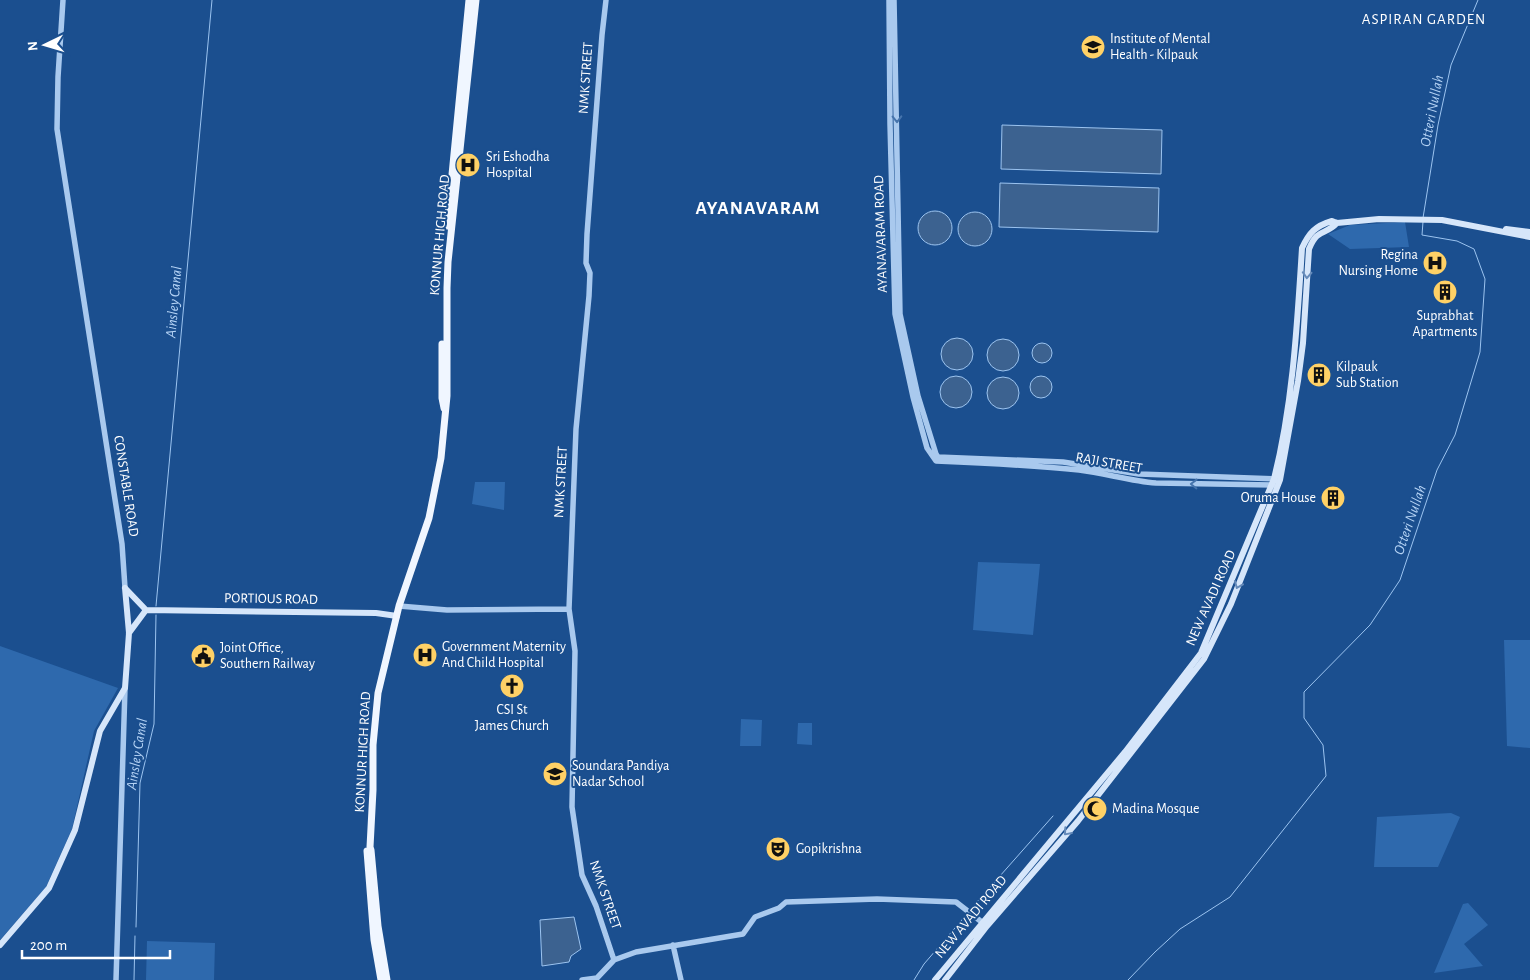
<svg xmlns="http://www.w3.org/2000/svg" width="1530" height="980" viewBox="0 0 1530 980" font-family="'Alegreya Sans',sans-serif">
<rect width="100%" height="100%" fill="#1b4f8f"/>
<!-- green -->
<path fill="#2e69ad" d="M1405 222 1409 247 1350 249 1328 234 1350 225Z
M475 482H505L504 510 472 504Z
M978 562 1040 564 1033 635 973 630Z
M1504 640H1530V748L1507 746Z
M0 646 118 688 94 731 72 829 46 887 0 940Z
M741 719 762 720 761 746H740Z
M798 723H812V745L797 744Z
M1451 813 1460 817 1438 867H1374L1377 817Z
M1468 903 1488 925 1464 944 1483 966 1434 973 1463 904Z
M147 941 215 943 214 980H146Z"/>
<!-- water -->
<path fill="#3c6290" stroke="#9cc4f0" d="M1002 125 1162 130 1161 174 1001 169Z
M1000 183 1159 188 1158 232 999 227Z
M918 228a17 17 0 1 1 34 0a17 17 0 1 1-34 0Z
M958 229a17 17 0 1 1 34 0a17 17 0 1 1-34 0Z
M941 354a16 16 0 1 1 32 0a16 16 0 1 1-32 0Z
M987 355a16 16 0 1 1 32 0a16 16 0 1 1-32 0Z
M1032 353a10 10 0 1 1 20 0a10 10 0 1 1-20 0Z
M940 392a16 16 0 1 1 32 0a16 16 0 1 1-32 0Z
M1030 387a11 11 0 1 1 22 0a11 11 0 1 1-22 0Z
M987 393a16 16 0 1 1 32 0a16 16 0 1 1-32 0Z
M574 917 581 949 571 956 569 962 542 966 540 920Z"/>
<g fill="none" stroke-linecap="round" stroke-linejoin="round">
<!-- stream -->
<path stroke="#9cc4f0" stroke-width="1" d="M1423 218 1438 125 1451 65 1478 0
M156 606 212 0
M969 911 1053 816
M136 927 140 783 154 724 156 615
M134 980 135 936
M914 980 924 964 967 914
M1128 980 1155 952 1180 929 1230 897 1326 776 1323 745 1304 718V692L1370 625 1400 580 1437 470 1455 435 1480 352 1485 279 1474 249 1457 241 1422 235 1423 222"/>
<!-- tertiary -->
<path stroke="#a9c9ee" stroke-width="5.5" d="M63 0 58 77 57 129 122 544 125 588
M606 0 602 35 587 234 586 263 590 273 589 296 576 429 569 609 575 651 572 807 582 875 596 906 614 960
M889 0 890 124 895 314 913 397 927 448 936 461C984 463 1032 465 1079 470 1105 473 1130 481 1156 483L1273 485
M894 0 900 314 918 396 936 454 938 457 1063 462 1139 474 1278 479
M399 606 447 610 569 609
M673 945 681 980
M116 980 125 688
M582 980 597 978 614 960 636 952 743 934 755 917 779 908 786 902 877 899 956 902 983 923"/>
<!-- secondary -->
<path stroke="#d6e6fa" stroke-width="6" d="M1506 229 1530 232
M125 588 146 610 376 613 397 616
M129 633 146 610
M0 945 49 888 75 830 100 731 125 688 129 633 125 588
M935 980 1125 752 1201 653 1274 479C1293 403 1297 326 1302 248 1309 233 1315 226 1332 221L1337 223 1379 219 1442 220 1530 237
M945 980 987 926 1078 821 1204 659 1231 604 1280 480 1298 381 1303 343 1309 249C1318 227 1325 236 1337 223"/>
<!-- primary -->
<path stroke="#f0f6ff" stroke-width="7" d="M447 226 469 0
M442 344V398L444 408
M367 851 374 940 381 980
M387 980 378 926 371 850 370 847 373 790V745L378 693 399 606 429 518 441 458 447 396V288L448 262 476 0"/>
</g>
<!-- one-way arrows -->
<defs><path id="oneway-chevron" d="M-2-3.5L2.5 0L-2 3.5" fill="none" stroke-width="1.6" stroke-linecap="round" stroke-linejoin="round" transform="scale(1.25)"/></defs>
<g stroke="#4674ac">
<use href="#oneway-chevron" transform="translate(897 119) rotate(89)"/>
<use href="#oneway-chevron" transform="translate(1194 484) rotate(-179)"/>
</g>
<g stroke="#668bba">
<use href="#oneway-chevron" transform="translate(1307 275) rotate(93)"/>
<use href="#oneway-chevron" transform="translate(1238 585) rotate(112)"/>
<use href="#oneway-chevron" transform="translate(1067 832) rotate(131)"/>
</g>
<!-- icons -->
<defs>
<symbol id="university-disc" viewBox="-11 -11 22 22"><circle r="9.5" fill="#ffd166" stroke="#1b4f8f"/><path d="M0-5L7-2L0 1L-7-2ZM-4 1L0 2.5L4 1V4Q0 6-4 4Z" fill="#111"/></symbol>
<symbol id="hospital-disc" viewBox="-11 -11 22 22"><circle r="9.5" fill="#ffd166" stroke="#1b4f8f"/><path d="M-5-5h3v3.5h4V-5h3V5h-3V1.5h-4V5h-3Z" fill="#111"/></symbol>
<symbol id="building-disc" viewBox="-11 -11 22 22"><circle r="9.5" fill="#ffd166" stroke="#1b4f8f"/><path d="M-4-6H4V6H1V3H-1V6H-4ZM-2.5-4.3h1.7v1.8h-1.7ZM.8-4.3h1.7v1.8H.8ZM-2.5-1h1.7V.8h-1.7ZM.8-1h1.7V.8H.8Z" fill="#111"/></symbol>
<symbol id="civic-disc" viewBox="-11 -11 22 22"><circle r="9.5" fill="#ffd166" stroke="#1b4f8f"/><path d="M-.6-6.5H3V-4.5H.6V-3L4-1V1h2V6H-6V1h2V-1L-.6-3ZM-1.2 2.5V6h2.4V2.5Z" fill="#111"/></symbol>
<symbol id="church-disc" viewBox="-11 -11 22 22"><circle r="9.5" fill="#ffd166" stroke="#1b4f8f"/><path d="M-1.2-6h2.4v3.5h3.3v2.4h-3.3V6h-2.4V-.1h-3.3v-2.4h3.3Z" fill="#111"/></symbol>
<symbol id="school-disc" viewBox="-11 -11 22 22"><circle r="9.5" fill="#ffd166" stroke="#1b4f8f"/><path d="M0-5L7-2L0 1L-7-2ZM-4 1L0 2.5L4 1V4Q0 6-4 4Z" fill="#111"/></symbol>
<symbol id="mosque-disc" viewBox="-11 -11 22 22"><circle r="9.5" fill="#ffd166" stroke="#1b4f8f"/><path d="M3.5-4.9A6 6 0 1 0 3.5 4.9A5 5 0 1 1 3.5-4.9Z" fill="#111"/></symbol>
<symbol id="theatre-disc" viewBox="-11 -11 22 22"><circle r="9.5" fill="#ffd166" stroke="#1b4f8f"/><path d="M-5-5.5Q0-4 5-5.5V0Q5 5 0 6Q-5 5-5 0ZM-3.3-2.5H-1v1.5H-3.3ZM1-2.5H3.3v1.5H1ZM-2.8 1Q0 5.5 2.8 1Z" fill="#111"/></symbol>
</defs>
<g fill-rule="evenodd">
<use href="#university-disc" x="1079" y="33" width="28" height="28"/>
<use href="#hospital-disc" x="454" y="151" width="28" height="28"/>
<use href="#hospital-disc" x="1421" y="249" width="28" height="28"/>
<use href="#building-disc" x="1431" y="278" width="28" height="28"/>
<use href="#building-disc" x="1305" y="361" width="28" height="28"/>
<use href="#building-disc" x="1319" y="484" width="28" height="28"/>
<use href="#hospital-disc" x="411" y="641" width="28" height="28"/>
<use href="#civic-disc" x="189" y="642" width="28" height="28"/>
<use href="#church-disc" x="498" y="672" width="28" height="28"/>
<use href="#school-disc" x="541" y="760" width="28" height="28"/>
<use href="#mosque-disc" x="1081" y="795" width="28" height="28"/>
<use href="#theatre-disc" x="764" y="835" width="28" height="28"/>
</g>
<g text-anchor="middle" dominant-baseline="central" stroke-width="4" stroke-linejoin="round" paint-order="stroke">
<!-- poi labels -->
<g font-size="14" fill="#fff" stroke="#1b4f8f" text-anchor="start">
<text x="1110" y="39">Institute of Mental<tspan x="1110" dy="16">Health - Kilpauk</tspan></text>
<text x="486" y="157">Sri Eshodha<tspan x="486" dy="16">Hospital</tspan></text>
<text x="1418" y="255" text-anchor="end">Regina<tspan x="1418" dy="16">Nursing Home</tspan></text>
<text x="1445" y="316" text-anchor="middle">Suprabhat<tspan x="1445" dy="16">Apartments</tspan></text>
<text x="1336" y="367">Kilpauk<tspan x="1336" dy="16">Sub Station</tspan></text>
<text x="1316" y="498" text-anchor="end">Oruma House</text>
<text x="442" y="647">Government Maternity<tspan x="442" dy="16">And Child Hospital</tspan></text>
<text x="220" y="648">Joint Office,<tspan x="220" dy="16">Southern Railway</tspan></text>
<text x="512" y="710" text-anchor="middle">CSI St<tspan x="512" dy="16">James Church</tspan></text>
<text x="572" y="766">Soundara Pandiya<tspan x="572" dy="16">Nadar School</tspan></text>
<text x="1112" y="809">Madina Mosque</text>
<text x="796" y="849">Gopikrishna</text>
</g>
<!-- street labels -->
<g font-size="14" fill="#fff" stroke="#1b4f8f">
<text transform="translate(586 78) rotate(-86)">NMK STREET</text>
<text transform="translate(881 234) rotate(-92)">AYANAVARAM ROAD</text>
<text transform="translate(440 235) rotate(-85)">KONNUR HIGH ROAD</text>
<text transform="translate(1109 463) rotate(10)">RAJI STREET</text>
<text transform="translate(561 482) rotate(-87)">NMK STREET</text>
<text transform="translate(126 486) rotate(81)">CONSTABLE ROAD</text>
<text transform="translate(1211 598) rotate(-66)">NEW AVADI ROAD</text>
<text transform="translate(271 599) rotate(1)">PORTIOUS ROAD</text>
<text transform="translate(363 752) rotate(-87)">KONNUR HIGH ROAD</text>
<text transform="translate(605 895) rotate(71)">NMK STREET</text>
<text transform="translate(971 917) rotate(-50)">NEW AVADI ROAD</text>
</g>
<!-- neighbourhood labels -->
<g font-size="15" letter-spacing="1" fill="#fff" stroke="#1b4f8f">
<text x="1424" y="19">ASPIRAN GARDEN</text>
</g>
<!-- water labels -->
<g font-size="15" font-style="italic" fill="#b5d3f5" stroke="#1b4f8f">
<text transform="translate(1432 111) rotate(-79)">Otteri Nullah</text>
<text transform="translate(174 302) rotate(-85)">Ainsley Canal</text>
<text transform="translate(1410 520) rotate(-71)">Otteri Nullah</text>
<text transform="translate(137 754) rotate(-81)">Ainsley Canal</text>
</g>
<!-- district labels -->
<g font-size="19" font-weight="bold" letter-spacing="1" fill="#fff" stroke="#1b4f8f">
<text x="758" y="208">AYANAVARAM</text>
</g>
</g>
<!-- north arrow -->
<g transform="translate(45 45) rotate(265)" stroke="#1b4f8f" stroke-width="4" paint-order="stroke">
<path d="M0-4L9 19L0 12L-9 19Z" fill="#ffffff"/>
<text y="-8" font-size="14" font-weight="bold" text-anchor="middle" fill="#ffffff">N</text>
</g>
<!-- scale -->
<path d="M22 950v8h148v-8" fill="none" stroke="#ffffff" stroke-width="2.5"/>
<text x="30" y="950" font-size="15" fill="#ffffff" stroke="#1b4f8f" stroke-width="4" paint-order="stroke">200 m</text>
</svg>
